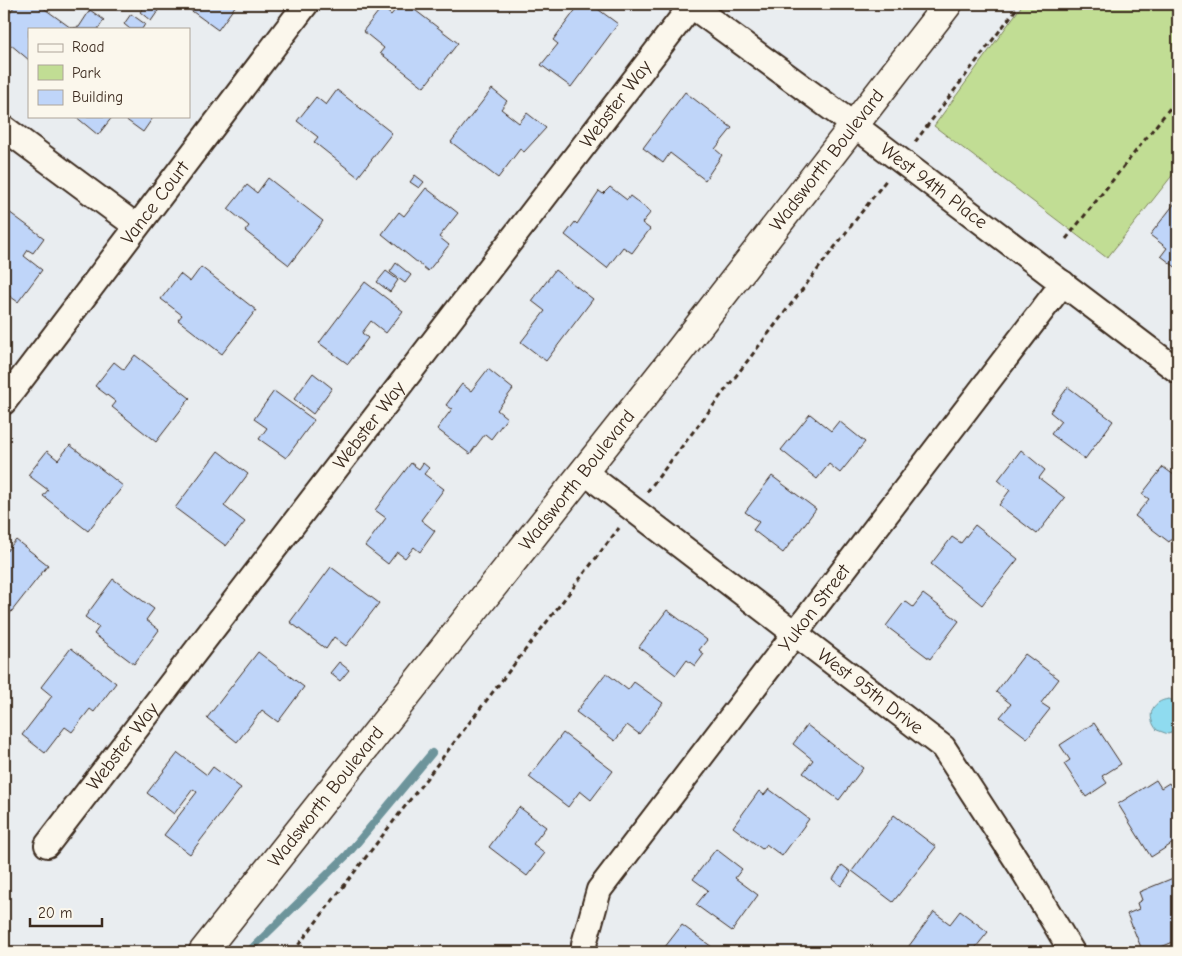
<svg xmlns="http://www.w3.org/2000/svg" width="1182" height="956" viewBox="0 0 1182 956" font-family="'Comic Neue',sans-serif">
<rect width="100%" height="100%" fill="#e9edf0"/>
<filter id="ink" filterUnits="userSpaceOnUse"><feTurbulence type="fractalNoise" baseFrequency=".02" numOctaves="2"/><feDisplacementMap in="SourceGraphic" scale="10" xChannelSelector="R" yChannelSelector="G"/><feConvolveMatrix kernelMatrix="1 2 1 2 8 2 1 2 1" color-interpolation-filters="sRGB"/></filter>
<g filter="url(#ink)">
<!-- green -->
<path fill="#c1dd94" stroke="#7e8459" d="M1023 4H1178V168L1107 258 934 126Z"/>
<!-- water -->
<path fill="#8fdbef" stroke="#6d949b" d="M1169 699 1178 703V730L1168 734 1157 730C1146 717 1151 701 1169 699Z"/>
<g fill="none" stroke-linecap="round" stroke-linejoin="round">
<!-- stream -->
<path stroke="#6d949b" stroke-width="8" d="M248 952 347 855 432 753"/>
</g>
<!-- building -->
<path fill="#bfd5f9" stroke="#3b2a1e" d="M16 4H38L71 28 79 27 90 10 104 20 98 29H29V60L4 39V21Z
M146 4 158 11 151 21 140 12Z
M193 4H234L236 5 218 30 189 9Z
M400 4H407L458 43 424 87 380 53 384 48 363 31 382 7 391 15Z
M580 4H591L618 24 571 87 541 65 558 44 553 40Z
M131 14 145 24 142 29H130L124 24Z
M492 89 507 101 501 109 519 123 527 113 546 128 524 152 520 149 498 178 451 142Z
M337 90 392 133 358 177 314 142 318 137 297 121 316 97 326 105Z
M685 92 732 128 715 149 722 155 705 180 670 153 663 163 643 148Z
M75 116H113L98 135Z
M121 116H154L143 132Z
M415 175 424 182 419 188 410 182Z
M268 178 323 221 289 265 245 231 249 226 228 209 247 185 257 193Z
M610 187 627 200 630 196 651 212 642 223 650 229 632 253 623 247 607 268 565 235 575 222 577 224 599 191 603 194Z
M426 188 458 213 439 237 449 245 428 271 382 234 399 212 404 216Z
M1175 203 1178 206V269L1161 256 1167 248 1150 235Z
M9 212 44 238 33 253 28 250 24 256 42 270 18 302 4 292V219Z
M396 263 411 275 405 283 390 272Z
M201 267 256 310 222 354 178 320 182 315 161 299 180 274 190 282Z
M555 270 593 299 546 361 521 342 545 311 532 301Z
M386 271 398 280 390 292 377 282Z
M365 282 403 311 386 333 371 321 362 333 368 338 348 364 319 343Z
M135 355 190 398 156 442 112 407 116 402 95 386 114 362 124 370Z
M488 369 513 389 497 410 507 418 491 439 485 434 470 454 437 429 452 409 446 405 462 384 471 391Z
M313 373 332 388 313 414 294 399Z
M1068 387 1113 421 1085 459 1051 434 1061 421 1050 412Z
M274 391 314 420 286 458 259 439 267 428 254 419Z
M810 414 831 431 839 421 865 442 840 473 829 464 817 479 781 450Z
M70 445 123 486 88 531 43 496 48 490 28 475 47 451 58 460Z
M1021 450 1045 470 1039 478 1065 498 1037 534 999 505 1010 490 998 480Z
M218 451 248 474 224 506 245 522 226 546 175 508Z
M411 463 419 469 423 463 429 468 424 474 444 489 421 520 435 531 420 552 414 547 405 558 397 552 388 564 365 546 386 518 375 510Z
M1163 467 1178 478V530L1169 542 1135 516 1149 499 1142 494Z
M772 476 816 509 783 553 753 530 759 522 745 512Z
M975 525 1018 559 982 605 931 564 952 537 961 543Z
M16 540 48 565 8 616 4 612V551L5 553Z
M331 567 379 603 346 646 334 637 326 649 290 622Z
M113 579 154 609 146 620 159 630 134 664 94 634 99 627 85 617Z
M923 594 959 621 930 659 886 626 905 601 913 607Z
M667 610 707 640 699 650 704 654 695 666 687 660 676 675 639 647Z
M71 648 116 683 94 712 90 709 72 732 65 727 45 753 22 735 52 696 41 687Z
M258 652 304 687 278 722 262 710 237 742 207 718Z
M1025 654 1059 679 1041 703 1050 709 1027 738 1000 717 1011 704 996 692Z
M339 662 349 670 340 681 330 673Z
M606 673 628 690 634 682 663 703 639 734 627 725 615 741 576 712Z
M1094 723 1121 764 1102 776 1107 783 1086 797 1064 764 1070 760 1060 745Z
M807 725 863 768 839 800 803 773 813 760 793 744Z
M563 733 613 771 591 800 580 791 568 807 529 777Z
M178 753 207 775 213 767 241 788 190 854 164 835 197 792 193 789 174 814 147 793Z
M1156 780 1161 788 1169 783 1178 798V840L1151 857 1118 804Z
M769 789 809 819 782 856 766 844 762 849 733 827 759 791 764 795Z
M519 807 546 827 533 844 545 853 527 876 489 847Z
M894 815 936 847 893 902 852 871Z
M716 849 742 869 735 878 758 895 732 931 696 905 708 890 693 879Z
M842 865 851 872 841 886 833 879Z
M1178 876V940L1149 952H1143L1127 914 1139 909 1137 903 1142 900 1139 892Z
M960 911 988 932 972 952H909L906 950 934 912 950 924Z
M682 925 712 947 708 952H661Z"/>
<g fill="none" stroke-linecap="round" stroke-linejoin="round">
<defs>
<g id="minor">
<path id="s1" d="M689 4 854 125 1178 371"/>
<path d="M4 128 136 226"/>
<path id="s2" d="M4 402 306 4"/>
<path id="s3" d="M583 471 943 747 1021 867 1072 952"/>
<path id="s4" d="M47 845 691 6"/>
<path id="s5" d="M586 952 584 944 599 890 1063 283"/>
</g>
<g id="tertiary">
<path id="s6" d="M203 952 677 354 948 4"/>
</g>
</defs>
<!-- minor casing -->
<use href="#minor" stroke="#3b2a1e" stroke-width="28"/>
<!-- tertiary casing -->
<use href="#tertiary" stroke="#3b2a1e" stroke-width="31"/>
<!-- path -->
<path stroke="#3b2a1e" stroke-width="3" stroke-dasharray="5 4" stroke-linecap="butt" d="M915 142 1020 4
M1066 239 1170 108 1178 101
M647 492 887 179
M293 952 619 528"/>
<!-- minor -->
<use href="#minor" stroke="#fbf7ec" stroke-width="24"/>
<!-- tertiary -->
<use href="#tertiary" stroke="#fbf7ec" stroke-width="28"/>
</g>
</g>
<g text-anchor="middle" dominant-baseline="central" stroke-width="4" stroke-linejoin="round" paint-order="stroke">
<!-- street labels -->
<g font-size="19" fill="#3b2a1e" stroke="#fbf7ec">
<text stroke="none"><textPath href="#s4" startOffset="934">Webster Way</textPath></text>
<text stroke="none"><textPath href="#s6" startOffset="1008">Wadsworth Boulevard</textPath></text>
<text stroke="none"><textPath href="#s1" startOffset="305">West 94th Place</textPath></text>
<text stroke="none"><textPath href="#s2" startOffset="250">Vance Court</textPath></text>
<text stroke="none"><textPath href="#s4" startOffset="529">Webster Way</textPath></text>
<text stroke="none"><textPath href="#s6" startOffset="602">Wadsworth Boulevard</textPath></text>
<text stroke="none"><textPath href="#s5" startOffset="419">Yukon Street</textPath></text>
<text stroke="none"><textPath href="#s3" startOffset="362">West 95th Drive</textPath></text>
<text stroke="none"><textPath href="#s4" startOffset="124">Webster Way</textPath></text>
<text stroke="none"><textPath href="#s6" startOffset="198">Wadsworth Boulevard</textPath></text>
</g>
</g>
<!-- margin -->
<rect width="1182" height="956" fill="none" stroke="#fbf7ec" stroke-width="20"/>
<rect x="10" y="10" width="1162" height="936" fill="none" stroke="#3b2a1e" stroke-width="2" filter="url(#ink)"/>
<!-- legend -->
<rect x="28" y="28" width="162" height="90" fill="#fbf7ec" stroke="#aea59a"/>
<rect x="38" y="44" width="25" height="8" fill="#fbf7ec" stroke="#aea59a"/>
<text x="72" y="52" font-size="15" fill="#3b2a1e">Road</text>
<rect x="38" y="65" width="25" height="15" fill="#c1dd94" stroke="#aea59a"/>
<text x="72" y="78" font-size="15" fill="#3b2a1e">Park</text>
<rect x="38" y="90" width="25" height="15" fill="#bfd5f9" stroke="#aea59a"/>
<text x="72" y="102" font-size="15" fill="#3b2a1e">Building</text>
<!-- scale -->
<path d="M30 918v8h72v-8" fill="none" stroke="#3b2a1e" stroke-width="2.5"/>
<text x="38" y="918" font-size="15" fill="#3b2a1e" stroke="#fbf7ec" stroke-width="4" paint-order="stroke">20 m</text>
</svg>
